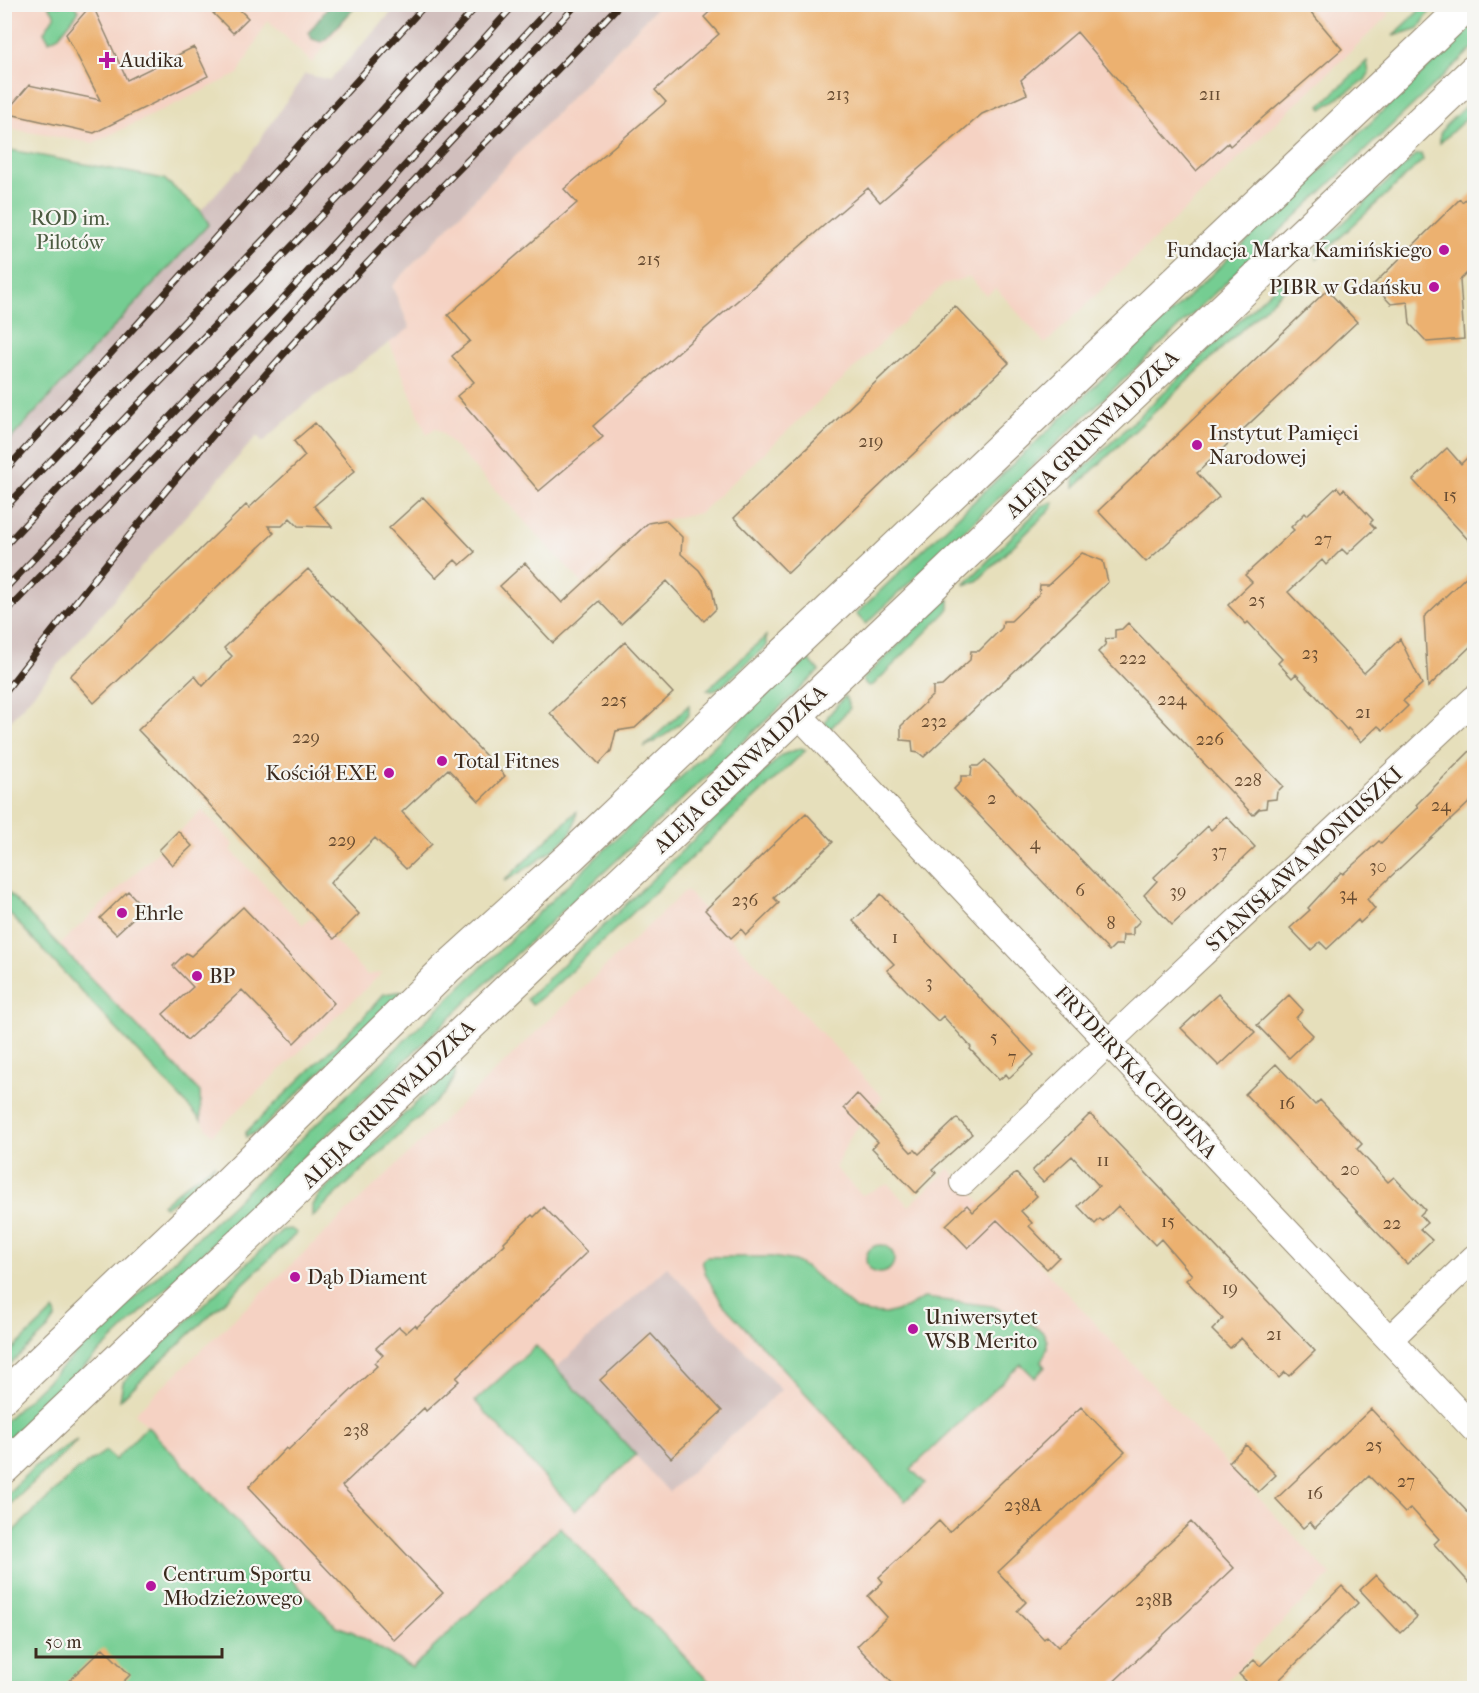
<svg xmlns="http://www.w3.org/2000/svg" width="1479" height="1693" viewBox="0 0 1479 1693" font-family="'IM FELL French Canon',serif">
<rect width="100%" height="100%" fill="#f6f6f2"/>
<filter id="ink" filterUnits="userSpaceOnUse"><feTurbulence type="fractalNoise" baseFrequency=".0167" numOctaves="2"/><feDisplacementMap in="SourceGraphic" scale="12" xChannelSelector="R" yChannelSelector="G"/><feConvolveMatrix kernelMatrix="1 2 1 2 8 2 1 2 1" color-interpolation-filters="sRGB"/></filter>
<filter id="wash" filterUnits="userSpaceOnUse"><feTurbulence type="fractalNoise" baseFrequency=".008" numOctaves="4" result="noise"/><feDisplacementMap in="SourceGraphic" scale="24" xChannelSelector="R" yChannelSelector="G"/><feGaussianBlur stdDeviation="1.35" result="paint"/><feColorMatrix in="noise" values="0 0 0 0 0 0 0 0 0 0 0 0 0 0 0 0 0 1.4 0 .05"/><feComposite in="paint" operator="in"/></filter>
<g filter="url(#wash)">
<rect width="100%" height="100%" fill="#e6dfbb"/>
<!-- built -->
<path fill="#f5d2c3" d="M1380 4 1390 14 1045 344 996 288 986 295 969 277 944 284 700 513 648 523 583 584 440 431 435 428 427 435 389 341 410 328 392 286 659 5Z
M4 5H357L312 63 268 20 238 74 93 143 5 128Z
M202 810 234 845 231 850 303 925 312 917 367 975 383 972 212 1135 201 1120 200 1092 59 945Z
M686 890 883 1098 852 1134 835 1168 862 1195 888 1184 909 1206 949 1168 1331 1575 1252 1651 1253 1655 1219 1688H715L560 1527 413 1668 353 1632 336 1626 135 1413Z"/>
<!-- industrial -->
<path fill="#d1bfbd" d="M398 5H659L392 286 410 328 303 405 263 442 257 436 166 538 5 727V429L237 170 239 171 305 74 330 80Z
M667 1267 781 1390 669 1492 556 1368Z"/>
<!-- green -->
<path fill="#75cd92" stroke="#587c58" stroke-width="1.5" d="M1426 4 1434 5 1419 28 1393 36Z
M48 5H74L79 11 59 36 49 41 44 32 55 15Z
M1474 24V47L866 624 856 614Z
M1367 61 1369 73 1365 80 1322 109 1320 106Z
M1474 98V111L1440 143V134L1445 126Z
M5 149 164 179 201 211 209 224 5 445Z
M1421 154 1423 160 1317 259V249L1326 239 1416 155Z
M1279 283H1291L1074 488V478Z
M1053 502V507L977 581 964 585 1042 506Z
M949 599V608L946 612 873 685 868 686 862 680 944 601Z
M766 636V646L721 687 713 691 707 690Z
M807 657 819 671 526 945 5 1442V1421Z
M845 696 850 708 829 730 825 724 828 716Z
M689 705V715C675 729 662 739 644 747Z
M801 748 806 750 553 988 532 1005 527 999 782 755Z
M577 811C576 818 575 827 570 834 560 846 519 875 504 881Z
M5 889 200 1092 201 1120 5 909Z
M404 991 259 1131 246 1137V1132L358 1023 384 994Z
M455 1066V1076L445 1093 312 1217V1207L319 1195Z
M215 1164 207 1178 165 1207 162 1205 185 1185Z
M291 1229 297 1233 120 1400 123 1382 282 1230Z
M866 1259a14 14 0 1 1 28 0a14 14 0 1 1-28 0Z
M706 1257H772L795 1261 808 1269 855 1309 869 1313 886 1314 906 1308 924 1298 992 1306 1023 1319 1043 1332 1047 1341V1349L1041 1362 1045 1367 1035 1378 1021 1364 911 1469 925 1483 905 1501 722 1303 706 1275 702 1261Z
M54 1310 56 1317 48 1329 5 1369V1357Z
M536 1346 636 1455 575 1511 475 1401Z
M147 1426 336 1626 353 1632 412 1668 560 1527 715 1688H5V1539L76 1471 106 1451 115 1460Z
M77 1440 69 1449 5 1509V1496L35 1466Z"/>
<!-- forest -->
<path fill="#60b07c" stroke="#4e6d4d" stroke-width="1.5" d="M330 5H357L327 38 321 42 312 39 309 32Z"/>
<g id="blocks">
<!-- building -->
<path fill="#ecb16f" d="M92 4 127 80 194 47 208 76 94 133 5 113 29 85 100 100 66 34Z
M204 4H234L248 18 233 33Z
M718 4H1304L1342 49 1230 146 1228 143 1196 171 1077 32 1021 80 1027 94 982 114 880 202 868 188 821 228 593 426 603 437 539 491 457 396 474 382 452 356 470 341 448 315 577 203 564 189 666 102 655 90 719 34 704 17Z
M1474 192V266L1460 280 1464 339 1427 342 1410 324 1408 302 1391 304 1373 285 1460 199 1462 202Z
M1327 290 1357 322 1197 473 1219 497 1146 562 1098 511Z
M955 306 1009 363 788 573 734 518Z
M315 423 355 471 314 506 332 527 298 526 290 518 282 526H268L274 533 94 703 70 676 246 505 249 508 305 456 294 441Z
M1447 448 1461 464 1474 451V546L1413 480Z
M1337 487 1341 492 1344 489 1373 520 1370 523 1375 528 1347 554 1342 549 1326 565 1322 560 1288 592 1364 673 1400 639 1422 684 1403 701 1408 706 1383 730 1378 726 1361 742 1348 728 1347 730 1296 674 1292 678 1278 663 1282 659 1248 622 1246 624 1228 605 1252 582 1245 575 1294 530 1291 527 1305 513 1307 515Z
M423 497 475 552 460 565 455 560 436 578 389 528Z
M665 520 682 537 681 554 699 570 712 589 716 609 704 621 667 581 621 624 599 601 553 643 500 586 525 563 562 603 648 523Z
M1082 553 1103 561 1108 582 924 757 919 753 913 752 912 741 901 740V726L933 695V687L942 686 970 660 971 651H979L1002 628 1003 621H1011L1039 594 1040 585H1048Z
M308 569 505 776 479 801 448 769 402 812 432 844 406 869 375 838 330 883 359 914 334 939 209 804 138 730 195 676 203 686 232 656 224 648Z
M1474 569V643L1428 687 1424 617Z
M1128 623 1283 786 1277 792 1276 799 1267 800 1266 808 1259 809 1253 815 1098 652 1105 645 1106 639 1115 638V630L1122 629Z
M625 642 673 693 635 728 616 731 611 751 599 764 550 713Z
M1474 747V798L1367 899 1375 909 1360 923 1358 920 1327 949 1320 942 1311 950 1290 928 1310 910 1308 908 1341 872 1343 874 1379 841 1381 843 1418 807 1416 805Z
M985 760 1140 921 1133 928V935H1123L1122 945H1115L1109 951 954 789 961 782V776H971L972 766H978Z
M806 813 833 842 774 898 779 903 746 935 741 929 731 938 705 910Z
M1226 816 1255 847 1172 925 1144 895 1157 881 1154 877 1208 826 1211 830Z
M178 831 192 846 172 865 159 850Z
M128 891 144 908 116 934 100 918Z
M881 894 1034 1055 1009 1078 1006 1074 999 1080 970 1049 971 1047 943 1016 938 1021 906 990 887 970 894 964 853 921Z
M243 907 334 1003 294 1043 242 990 187 1040 163 1014 193 987 173 966 186 953 191 956Z
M1218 994 1255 1032 1219 1066 1181 1028Z
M1289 995 1303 1010 1296 1018 1313 1035 1289 1058 1257 1025Z
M1276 1064 1315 1105 1320 1100 1362 1144 1357 1149 1388 1182 1394 1177 1425 1210 1420 1215 1427 1223 1420 1229 1432 1240 1407 1264 1245 1094Z
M857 1094 911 1152 915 1150 919 1154 957 1118 972 1134 933 1169 936 1173 916 1193 872 1148 878 1142 844 1108Z
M1090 1114 1315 1351 1289 1376 1285 1372 1279 1378 1241 1338 1230 1348 1212 1330 1223 1319 1186 1280 1192 1275 1161 1239 1155 1245 1118 1206 1103 1221 1100 1219 1095 1224 1078 1206 1099 1186 1072 1156 1043 1182 1032 1171Z
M1016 1173 1037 1196 1021 1211 1032 1223 1029 1226 1059 1257 1047 1269 997 1220 968 1248 946 1225 967 1205 973 1212Z
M544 1207 587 1252 456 1378 459 1381 426 1411 424 1408 342 1486 443 1593 394 1640 249 1487 286 1448 288 1450 377 1366 374 1363 383 1355 376 1348 399 1327 406 1333 415 1325 417 1327 505 1244 504 1242 532 1215 534 1217Z
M651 1334 722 1411 671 1458 600 1380Z
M1081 1407 1125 1452 998 1572 1026 1602 1017 1611 1044 1639 1047 1636 1058 1647 1191 1522 1234 1568 1106 1689H898L857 1646 887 1617 868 1596 883 1582 879 1577 939 1521 949 1532Z
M1371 1409 1474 1519V1588L1434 1544 1439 1539 1411 1508 1405 1513 1369 1476 1315 1528 1310 1522 1303 1528 1276 1499Z
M1246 1445 1276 1475 1258 1492 1229 1462Z
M1376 1575 1417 1617 1400 1633 1360 1590Z
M1342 1586 1358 1603 1276 1683 1281 1689H1238L1246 1681 1239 1674 1254 1660 1260 1666Z
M103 1648 130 1675 116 1689H60Z"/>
</g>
</g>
<g filter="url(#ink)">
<use href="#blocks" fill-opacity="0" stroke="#90846c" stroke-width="1.5"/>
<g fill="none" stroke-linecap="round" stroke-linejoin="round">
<defs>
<path id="minor" d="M798 714 1474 1429
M963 1182 1134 1018 1474 699
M1390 1339 1474 1258"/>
<path id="major" d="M4 1396 225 1186 446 969 570 857 1468 4
M4 1468 1474 71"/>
</defs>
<!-- minor casing -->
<use href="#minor" stroke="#90846c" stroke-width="28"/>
<!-- major casing -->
<use href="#major" stroke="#90846c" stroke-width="34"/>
<!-- minor -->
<use href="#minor" stroke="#fff" stroke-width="26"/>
<!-- major -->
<use href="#major" stroke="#fff" stroke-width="32"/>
<defs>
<path id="rail" d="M4 472 426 4
M4 509 265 238 479 4
M4 547 96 448 354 182 515 4
M4 590 276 306 553 4
M4 614 230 380 577 4
M4 693C111 555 222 419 341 291 432 193 529 102 620 4"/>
</defs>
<!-- rail casing -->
<use href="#rail" stroke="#3b2a1e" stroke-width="7"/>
<!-- rail -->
<use href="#rail" stroke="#f6f6f2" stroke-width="4.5" stroke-dasharray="14" stroke-linecap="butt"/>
</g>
</g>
<!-- markers -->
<g fill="#b5179e" stroke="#f6f6f2" stroke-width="2">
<path d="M104 51h6v6h6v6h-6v6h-6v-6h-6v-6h6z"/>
<circle cx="1444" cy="250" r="6"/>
<circle cx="1434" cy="287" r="6"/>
<circle cx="1197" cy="445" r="6"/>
<circle cx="442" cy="761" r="6"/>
<circle cx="389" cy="773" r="6"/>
<circle cx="122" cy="913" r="6"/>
<circle cx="197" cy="976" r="6"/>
<circle cx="295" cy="1277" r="6"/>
<circle cx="913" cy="1329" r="6"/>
<circle cx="151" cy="1586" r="6"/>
</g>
<g text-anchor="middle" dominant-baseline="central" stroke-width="4.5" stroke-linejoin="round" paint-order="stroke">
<!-- number labels -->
<g font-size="18" fill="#674c32">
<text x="838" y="94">213</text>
<text x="1210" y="94">211</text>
<text x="649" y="259">215</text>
<text x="871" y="441">219</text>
<text x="1450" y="495">15</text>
<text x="1323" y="539">27</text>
<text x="1257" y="600">25</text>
<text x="1310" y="653">23</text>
<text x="1133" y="658">222</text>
<text x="1172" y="699">224</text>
<text x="614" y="700">225</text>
<text x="1363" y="712">21</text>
<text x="934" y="721">232</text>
<text x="306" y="737">229</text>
<text x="1210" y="739">226</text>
<text x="1248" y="780">228</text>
<text x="992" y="798">2</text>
<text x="1441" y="805">24</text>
<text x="342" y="840">229</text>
<text x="1035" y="843">4</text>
<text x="1219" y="851">37</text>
<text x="1378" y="866">30</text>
<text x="1080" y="890">6</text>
<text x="1178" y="891">39</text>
<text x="1348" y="894">34</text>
<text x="745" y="900">236</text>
<text x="1111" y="923">8</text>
<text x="895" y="937">1</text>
<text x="929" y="982">3</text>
<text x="994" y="1037">5</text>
<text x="1012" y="1057">7</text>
<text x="1287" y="1103">16</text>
<text x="1103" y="1160">11</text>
<text x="1350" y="1169">20</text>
<text x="1168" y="1221">15</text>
<text x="1392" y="1223">22</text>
<text x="1230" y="1288">19</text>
<text x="1274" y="1334">21</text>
<text x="356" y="1430">238</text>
<text x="1374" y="1445">25</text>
<text x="1406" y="1481">27</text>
<text x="1315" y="1493">16</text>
<text x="1023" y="1505">238A</text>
<text x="1154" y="1600">238B</text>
</g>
<!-- poi labels -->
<g font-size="21" fill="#3b2a1e" stroke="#f6f6f2" text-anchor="start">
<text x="120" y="60">Audika</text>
<text x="1432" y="250" text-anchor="end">Fundacja Marka Kamińskiego</text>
<text x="1422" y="287" text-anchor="end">PIBR w Gdańsku</text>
<text x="1209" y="433">Instytut Pamięci<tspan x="1209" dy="24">Narodowej</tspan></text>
<text x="454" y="761">Total Fitnes</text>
<text x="377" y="773" text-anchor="end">Kościół EXE</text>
<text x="134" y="913">Ehrle</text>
<text x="209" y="976">BP</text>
<text x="307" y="1277">Dąb Diament</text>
<text x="925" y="1317">Uniwersytet<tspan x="925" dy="24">WSB Merito</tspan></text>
<text x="163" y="1574">Centrum Sportu<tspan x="163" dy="24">Młodzieżowego</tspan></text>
</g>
<!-- park labels -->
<g font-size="21" fill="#4c5b41" stroke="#f6f6f2">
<text x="70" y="218">ROD im.<tspan x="70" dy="24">Pilotów</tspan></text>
</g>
<!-- street labels -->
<g font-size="21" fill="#3b2a1e" stroke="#f6f6f2">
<text transform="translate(1092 434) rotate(-44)">ALEJA GRUNWALDZKA</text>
<text transform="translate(740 769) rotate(-44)">ALEJA GRUNWALDZKA</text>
<text transform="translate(1304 859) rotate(-43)">STANISŁAWA MONIUSZKI</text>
<text transform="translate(1136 1072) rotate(47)">FRYDERYKA CHOPINA</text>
<text transform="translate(388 1104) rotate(-44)">ALEJA GRUNWALDZKA</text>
</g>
</g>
<!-- margin -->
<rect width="1479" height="1693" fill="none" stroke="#f6f6f2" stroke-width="24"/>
<!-- scale -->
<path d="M36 1648v9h186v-9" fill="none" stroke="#3b2a1e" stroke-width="3"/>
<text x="45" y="1648" font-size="18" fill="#3b2a1e" stroke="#f6f6f2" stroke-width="4.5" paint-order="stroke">50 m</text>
</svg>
